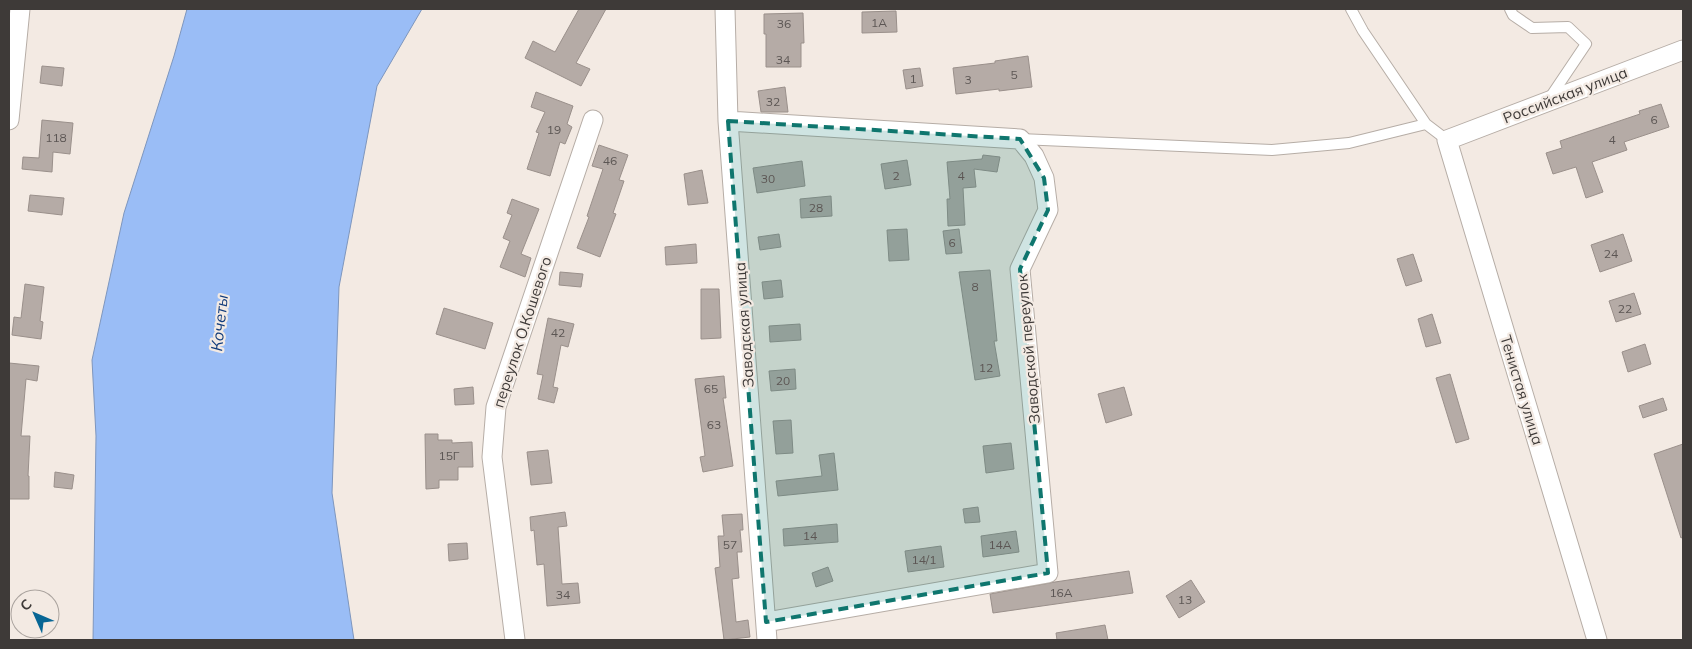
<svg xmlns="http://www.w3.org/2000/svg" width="1692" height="649" viewBox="0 0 1692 649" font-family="Mulish,sans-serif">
<rect width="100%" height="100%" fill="#f3eae3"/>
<!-- water -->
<path fill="#9abdf6" stroke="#7e96bd" d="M187 9H422L377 86 339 287 332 493 354 640H93L96 436 92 360 124 213 174 56Z"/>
<!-- building -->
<path fill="#b5aba6" stroke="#9a908b" d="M579 9H606L576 63 590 69 581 86 525 58 533 41 555 52Z
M896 11 897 32 862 33V12Z
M803 13 804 43H801V67H766V34H764V14Z
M1028 56 1032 87 999 91V89L956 94 953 68 995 63V61Z
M42 66 64 68 62 86 40 83Z
M920 68 923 86 906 89 903 70Z
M785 87 788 112H761L758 91Z
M536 92 573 106 567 124 572 127 565 144 560 142 550 176 527 169 539 133 536 132 545 112 531 107Z
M1661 104 1669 127 1624 142 1627 150 1592 162 1603 192 1586 198 1576 167 1553 174 1546 153 1562 148 1560 141 1640 114 1639 111Z
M42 120 73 123 70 154 53 152 52 172 22 169 23 157 39 158Z
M599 145 628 155 619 180 624 181 613 213 616 214 600 257 577 248 589 217 587 216 603 169 592 166Z
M983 155 1000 157 997 172 974 169 976 187 963 188 965 225 948 226 947 199H950L947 162 982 159Z
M907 160 911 185 885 189 881 164Z
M802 161 805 186 757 193 753 168Z
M702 170 708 203 688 205 684 174Z
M30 195 64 198 62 215 28 211Z
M831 196 832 216 801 218 800 199Z
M512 199 539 209 521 254 531 258 525 277 500 267 510 241 503 238 512 215 507 213Z
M907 229 909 260 889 261 887 230Z
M959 229 962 253 946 254 943 231Z
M779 234 781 247 760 250 758 237Z
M1623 234 1632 261 1600 272 1591 245Z
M696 244 697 263 666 265 665 247Z
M1413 254 1422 281 1406 286 1397 259Z
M990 270 997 341H994L1000 376 975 380 959 272Z
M560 272 583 274 581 287 559 285Z
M781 280 783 297 764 299 762 282Z
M25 284 44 287 40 321 43 322 41 339 12 335 14 317 21 318Z
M701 289H719L721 338 701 339Z
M1634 293 1641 314 1616 322 1609 301Z
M444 308 493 323 485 349 436 334Z
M1432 314 1441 343 1426 347 1418 319Z
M548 318 574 324 568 347 561 345 553 387 558 388 554 403 538 399 543 375 537 374Z
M800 324 801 340 770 342 769 326Z
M1645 344 1651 364 1628 372 1622 352Z
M9 363 39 366 37 381 26 379 21 436H30L28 476H29V499H9Z
M795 369 796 389 771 391 769 371Z
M1450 374 1469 439 1456 443 1436 378Z
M724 376 726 398H723L733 466 703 472 700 457 705 456 695 379Z
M473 387 474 404 455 405 454 389Z
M1124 387 1132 415 1106 423 1098 394Z
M1663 398 1667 410 1643 418 1639 406Z
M791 420 793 453 776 454 773 421Z
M425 434H438V440H452V443L472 442 473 467H458V480H439V488L426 489Z
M1011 443 1014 469 986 473 983 446Z
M1683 444V537L1681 538 1654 454Z
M548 450 552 483 531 485 527 452Z
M834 453 838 490 778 496 776 481 822 476 819 455Z
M55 472 74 475 72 489 54 487Z
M978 507 980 522 965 523 963 509Z
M565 512 567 526 558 527 562 584 578 583 580 603 547 606 544 564 537 565 534 530 531 531 530 517Z
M742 514 743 530H740L742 552H737L739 578 732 579 736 622 748 620 750 637 724 640 715 568 720 567 718 536H724L722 515Z
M837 524 838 542 784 546 783 529Z
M1016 531 1019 552 983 557 981 536Z
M467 543 468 559 449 561 448 544Z
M941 546 944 567 908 572 905 551Z
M828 567 833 581 816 587 812 573Z
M1129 571 1133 593 993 613 990 594 1055 582Z
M1191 580 1205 602 1179 618 1166 596Z
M1105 625 1108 640H1057L1056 633Z"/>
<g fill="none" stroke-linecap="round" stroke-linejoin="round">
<defs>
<path id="lane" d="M1351 9 1363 31 1426 124
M1510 9 1513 15 1532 28 1568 27 1586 44 1549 99
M1020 139 1272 150 1349 143 1426 124 1447 140"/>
<path id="street" d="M725 9 728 121 767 640
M9 120 20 9
M728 121 1020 139 1034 156 1044 178 1048 210 1020 269 1048 573 766 622
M515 640 492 457 496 407 593 120
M1597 640 1447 140 1683 50"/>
</defs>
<!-- lane casing -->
<use href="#lane" stroke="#b6ada6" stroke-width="12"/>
<!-- street casing -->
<use href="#street" stroke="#b6ada6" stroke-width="21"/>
<!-- lane -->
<use href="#lane" stroke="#fff" stroke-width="10"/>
<!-- street -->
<use href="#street" stroke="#fff" stroke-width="19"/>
</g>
<!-- marked area -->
<path fill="#0f766e" fill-opacity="0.2" stroke="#0f766e" stroke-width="4" stroke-dasharray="10 6" stroke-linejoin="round" d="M728 121 1020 139 1044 178 1048 210 1020 269 1048 573 766 622Z"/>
<g text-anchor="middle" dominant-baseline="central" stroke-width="4.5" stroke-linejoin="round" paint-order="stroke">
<!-- number labels -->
<g font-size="12" fill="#5c5654">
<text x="879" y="22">1А</text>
<text x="784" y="23">36</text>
<text x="783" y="59">34</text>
<text x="1014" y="74">5</text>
<text x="913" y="78">1</text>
<text x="968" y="79">3</text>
<text x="773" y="101">32</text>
<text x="1654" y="119">6</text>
<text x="554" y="129">19</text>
<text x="56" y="137">118</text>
<text x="1612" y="139">4</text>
<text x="610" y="160">46</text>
<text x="896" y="175">2</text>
<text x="961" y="175">4</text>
<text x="768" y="178">30</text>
<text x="816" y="207">28</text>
<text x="952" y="242">6</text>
<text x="1611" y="253">24</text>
<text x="975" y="286">8</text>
<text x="1625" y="308">22</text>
<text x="558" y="332">42</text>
<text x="986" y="367">12</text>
<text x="783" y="380">20</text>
<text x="711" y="388">65</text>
<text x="714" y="424">63</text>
<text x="449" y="455">15Г</text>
<text x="810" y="535">14</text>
<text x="730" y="544">57</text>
<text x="1000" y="544">14А</text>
<text x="924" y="559">14/1</text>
<text x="1061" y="592">16А</text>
<text x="563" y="594">34</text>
<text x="1185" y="599">13</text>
</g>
<!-- street labels -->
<g font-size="15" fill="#3e3a38" stroke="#f3eae3">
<text transform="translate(1565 95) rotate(-21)">Российская улица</text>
<text transform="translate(744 325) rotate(-94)">Заводская улица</text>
<text transform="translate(522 332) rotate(-72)">переулок О.Кошевого</text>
<text transform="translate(1028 349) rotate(-95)">Заводской переулок</text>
<text transform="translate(1522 390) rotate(73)">Тенистая улица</text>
</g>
<!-- water labels -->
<g font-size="16" font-style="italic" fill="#113b7b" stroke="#f3eae3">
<text transform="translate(219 323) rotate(-84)">Кочеты</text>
</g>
</g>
<!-- border -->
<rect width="1692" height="649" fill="none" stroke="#3e3a38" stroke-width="20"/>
<!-- north arrow -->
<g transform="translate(35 614) rotate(315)"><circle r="24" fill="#f3eae3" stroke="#aba49f"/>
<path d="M0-4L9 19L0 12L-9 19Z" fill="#076695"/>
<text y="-8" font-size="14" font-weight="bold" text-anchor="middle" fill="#3e3a38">С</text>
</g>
</svg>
